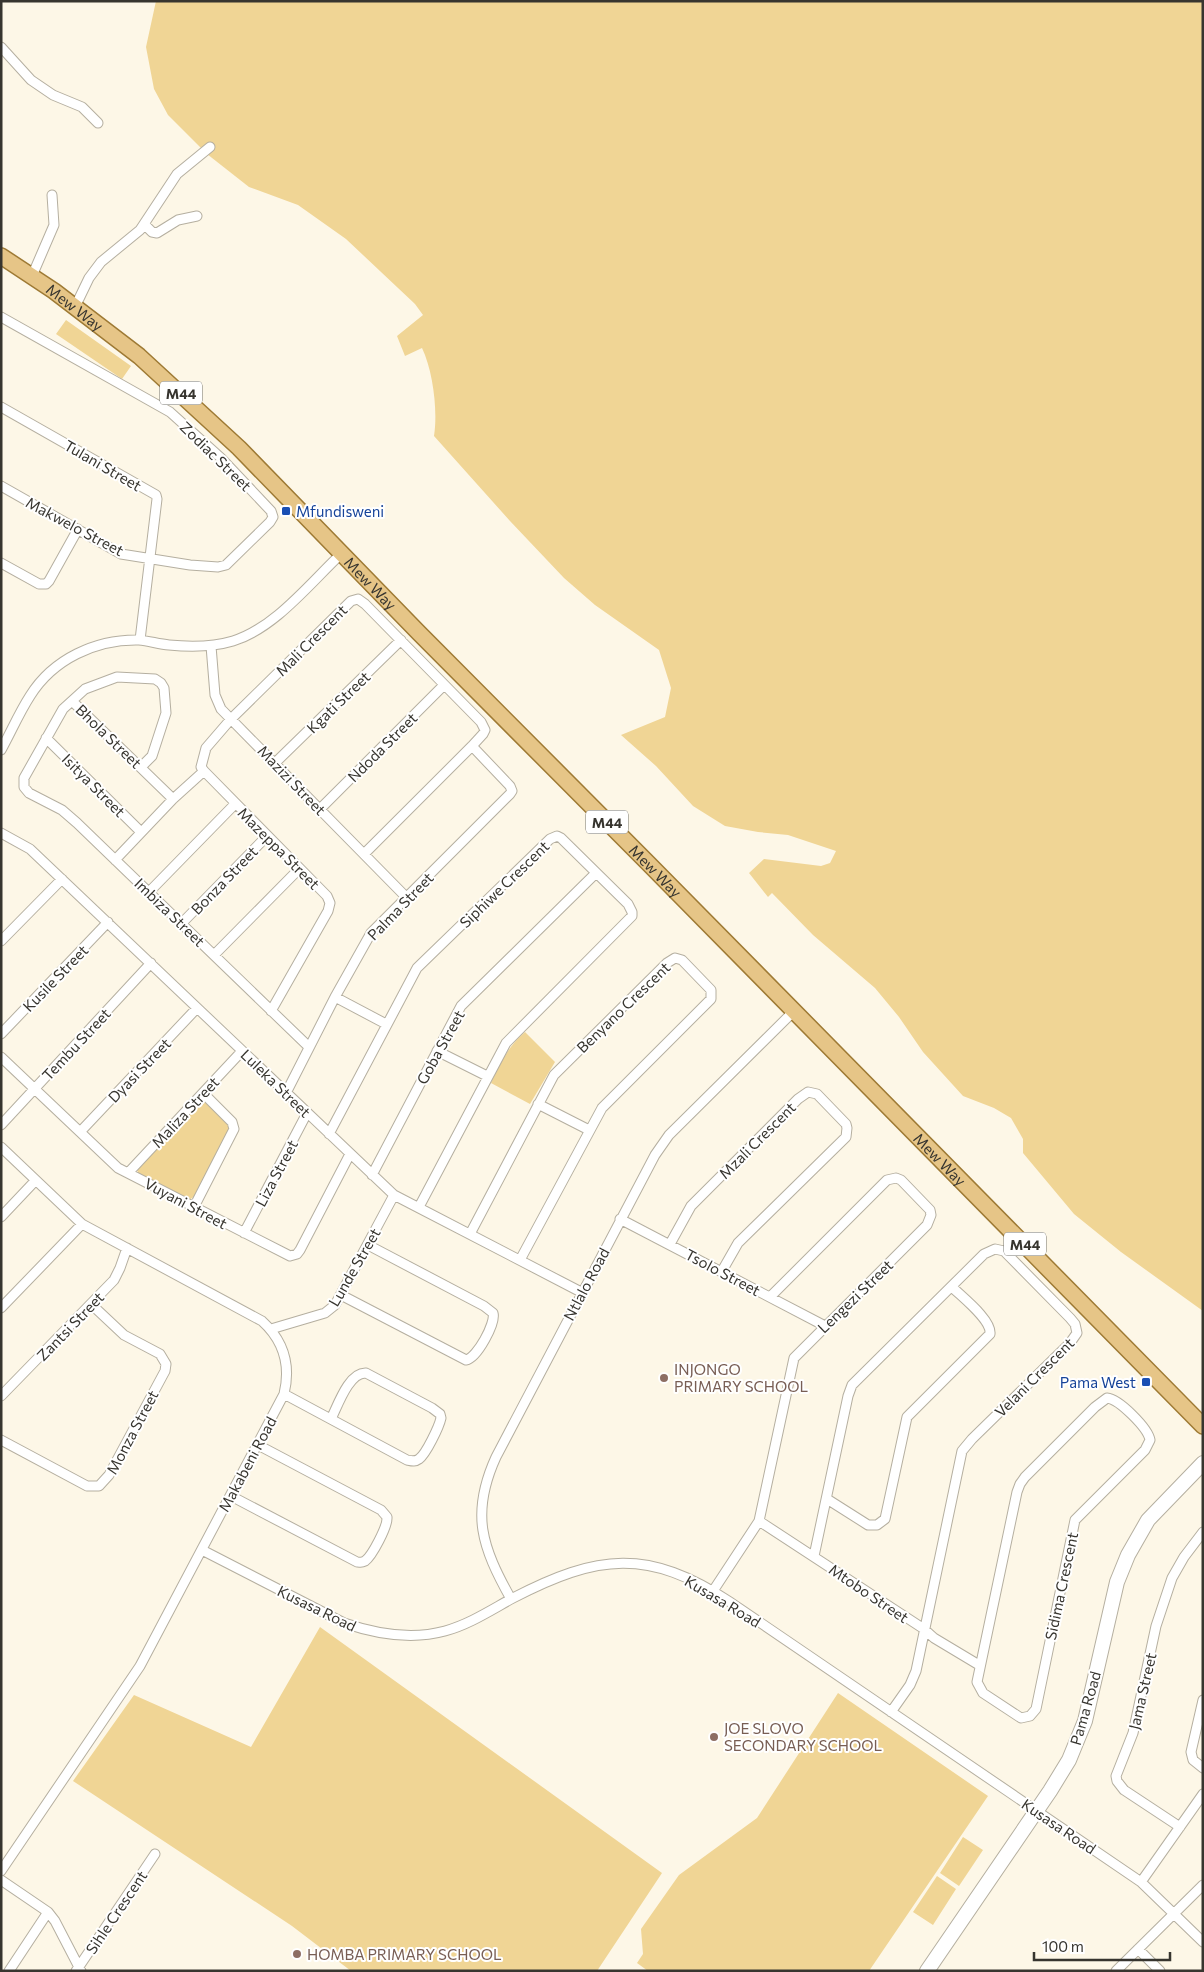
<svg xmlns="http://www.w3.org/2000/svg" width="1204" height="1972" viewBox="0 0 1204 1972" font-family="Commissioner,sans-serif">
<rect width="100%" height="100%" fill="#fdf7e7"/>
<!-- green -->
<path fill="#f0d595" d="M156 1H1203V1311L1121 1252 1074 1214 1023 1153V1139L1011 1118 994 1108 963 1096 923 1052 899 1017 875 988 813 935 772 893 768 897 749 873 764 859 821 866 830 863 836 851 788 835 758 832 725 826 693 806 656 766 621 735 665 717 671 688 659 650 595 605 564 578 510 521 434 436C438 411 433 371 422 348L405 356 397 336 423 315 415 304 346 239 298 205 249 187 207 154 168 115 154 89 146 47Z
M66 320 131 366 122 379 56 334Z
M525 1032 555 1062 530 1104 491 1083C500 1064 508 1046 525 1032Z
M204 1101 228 1122 230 1128 195 1196 189 1200 138 1173 137 1169 198 1103Z
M320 1627 662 1873 597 1971H351L292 1926 73 1781 134 1695 251 1747Z
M838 1693 988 1796 869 1971H648L637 1963 643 1954 641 1929 679 1875 757 1818Z
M963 1837 983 1850 959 1886 940 1873Z
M937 1876 956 1889 933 1925 913 1912Z"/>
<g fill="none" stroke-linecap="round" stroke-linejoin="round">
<defs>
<path id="street" d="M1 47 31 80 53 95 82 107 98 123
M144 224 152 232 157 233 178 220 197 216
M32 276 54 225 52 195
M75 307 89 278 101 262 140 230 177 174 210 147
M1 317 170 412 221 458 271 511 273 517 270 522 226 565 218 567 190 565 121 554 1 486
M1 407 156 495 157 499 140 640
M1 563 39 584H46L49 581 78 529
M211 646 215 695 221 709 407 898
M72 701 173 799
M46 738 141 832
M1 750C11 732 19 713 30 696 53 659 96 639 139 640 149 641 159 644 169 645 190 647 213 647 233 641 275 628 310 583 341 554
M275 763 401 640
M141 767 152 756 166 713 164 688 161 683 155 679 117 677 85 689 63 709 24 778V787L29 793 62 810 77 823 309 1047
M204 771 201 767 206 748 231 719 351 601 358 599 365 604 481 722 485 730 483 734 472 746 364 854
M204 771 327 896 330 903 328 911 271 1011
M320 809 444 685
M1 833 30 849 394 1195 581 1292
M115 860 173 799 204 771
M149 892 235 804
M181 924 267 836
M1 941 62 879
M214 955 299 869
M335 997 386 1024
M1 1034 108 922
M437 1051 487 1076
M1 1057 118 1168 290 1256 297 1254 300 1250 350 1154
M286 1093 335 997 371 933 510 794 512 791 510 786 472 746
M538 1104 589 1130
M1 1125 151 963
M80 1132 197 1008
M329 1134 417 968 550 839 557 836 561 838 628 904 632 912V916L506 1043 419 1207
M1 1147 82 1224 262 1321C284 1341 291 1365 284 1394L140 1666 1 1871
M128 1173 242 1051
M372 1175 461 1006 596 873
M194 1207 234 1129 232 1122 203 1093
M1 1217 35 1181
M620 1219 825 1326
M244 1233 307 1113
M470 1234 554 1075 667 963 675 958 682 960 711 990V999L602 1108 520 1260
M670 1244 691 1206 798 1099 808 1092 817 1094 846 1124 847 1128 846 1137 738 1243 722 1271
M341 1295 466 1360C477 1358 496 1323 493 1313L484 1306 368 1245
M1 1308 82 1224
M271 1329 325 1313 335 1305 394 1195
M284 1394 407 1460C412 1461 415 1462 419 1459 426 1454 439 1427 441 1418L440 1414 432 1408 366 1373C349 1372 338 1405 331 1419
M1 1396 114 1280 120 1268 127 1248
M1107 1398C1119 1399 1148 1428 1150 1440L1145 1450 1075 1520 1036 1709 1030 1716 1021 1718 983 1693 977 1682 1017 1492 1020 1484 1025 1477 1095 1407Z
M1 1440 87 1486H99L109 1475 165 1371 166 1364 160 1354 124 1335 91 1304
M231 1496 357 1562C361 1562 361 1563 365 1561 372 1556 388 1526 387 1517L381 1510 258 1445
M827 1499 868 1525H877L885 1519 907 1417 990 1334C992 1320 962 1297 952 1287
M759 1521 924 1629 934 1638 979 1665
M202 1550 344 1623C376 1634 412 1640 445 1631 470 1624 491 1610 513 1598 598 1554 648 1548 730 1602L1141 1882 1203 1942
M814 1556 848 1396 852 1385 984 1254 995 1249 1004 1251 1070 1318 1075 1324 1077 1333 1070 1343 972 1439 962 1451 916 1671 910 1685 891 1712
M713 1591 759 1521 794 1358 927 1225 931 1215 930 1210 901 1180 896 1178 887 1180 770 1297
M511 1599C482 1547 470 1514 496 1457L655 1155 669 1135 794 1011
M1203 1700 1191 1752 1193 1760 1203 1768
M1180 1827 1124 1790 1117 1781 1116 1776 1133 1733 1156 1626 1172 1578 1184 1557 1203 1532
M1 1880 48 1912 55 1921 81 1971
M1141 1882 1203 1794
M1138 1949 1160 1971
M9 1971 48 1912
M76 1971 155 1854
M1116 1971 1203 1885"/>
<path id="secondary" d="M927 1971 1050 1791 1069 1760 1085 1721 1117 1582 1128 1555 1148 1520 1203 1463"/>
<g id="primary">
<path id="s1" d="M1 256 54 291 139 356 239 448 419 633 648 863 1203 1426"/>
</g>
</defs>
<!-- street casing -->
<use href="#street" stroke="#b5afa0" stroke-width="11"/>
<!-- secondary casing -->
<use href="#secondary" stroke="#b5afa0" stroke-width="16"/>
<!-- primary casing -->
<use href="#primary" stroke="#9e7a34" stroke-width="18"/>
<!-- street -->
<use href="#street" stroke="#fff" stroke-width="9"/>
<!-- secondary -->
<use href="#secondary" stroke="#fff" stroke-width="14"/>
<!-- primary -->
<use href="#primary" stroke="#e6c587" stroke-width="15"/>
</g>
<!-- markers -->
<g fill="#1a4fb4" stroke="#fff" stroke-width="2">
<rect x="281" y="506" width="10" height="10" rx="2.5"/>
<rect x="1141" y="1377" width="10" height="10" rx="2.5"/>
</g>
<g fill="#8d6e63" stroke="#fff" stroke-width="2">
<circle cx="664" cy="1378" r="5"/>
<circle cx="714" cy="1737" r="5"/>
<circle cx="297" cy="1954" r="5"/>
</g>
<g text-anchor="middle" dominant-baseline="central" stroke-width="4" stroke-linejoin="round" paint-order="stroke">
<!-- shield labels -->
<g fill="#fff" stroke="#73726d" stroke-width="1">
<rect x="160" y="381.5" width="42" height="23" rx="4"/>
<rect x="586" y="810.5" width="42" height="23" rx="4"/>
<rect x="1004" y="1232.5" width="42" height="23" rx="4"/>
</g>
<g font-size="14" font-weight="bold" fill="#37352f">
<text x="181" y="393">M44</text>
<text x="607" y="822">M44</text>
<text x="1025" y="1244">M44</text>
</g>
<!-- street labels -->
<g font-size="15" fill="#37352f" stroke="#fff">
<text stroke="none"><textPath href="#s1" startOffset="90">Mew Way</textPath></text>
<text transform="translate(216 456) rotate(44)">Zodiac Street</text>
<text transform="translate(103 465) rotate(30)">Tulani Street</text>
<text transform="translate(75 526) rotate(28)">Makwelo Street</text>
<text stroke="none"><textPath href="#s1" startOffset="495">Mew Way</textPath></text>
<text transform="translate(311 640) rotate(-45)">Mali Crescent</text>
<text transform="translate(338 702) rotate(-44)">Kgati Street</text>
<text transform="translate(109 736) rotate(44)">Bhola Street</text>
<text transform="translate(382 747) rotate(-45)">Ndoda Street</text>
<text transform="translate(292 780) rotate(46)">Mazizi Street</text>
<text transform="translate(94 785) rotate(45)">Isitya Street</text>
<text transform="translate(279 848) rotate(45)">Mazeppa Street</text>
<text stroke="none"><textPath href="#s1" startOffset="900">Mew Way</textPath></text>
<text transform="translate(224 880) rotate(-46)">Bonza Street</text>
<text transform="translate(504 884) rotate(-44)">Siphiwe Crescent</text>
<text transform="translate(400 906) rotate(-46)">Palma Street</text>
<text transform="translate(170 912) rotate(44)">Imbiza Street</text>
<text transform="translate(55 978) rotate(-46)">Kusile Street</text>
<text transform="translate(623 1007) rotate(-44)">Benyano Crescent</text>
<text transform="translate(76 1044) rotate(-47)">Tembu Street</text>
<text transform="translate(440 1047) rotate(-61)">Goba Street</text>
<text transform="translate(139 1070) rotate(-46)">Dyasi Street</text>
<text transform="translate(276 1083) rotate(44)">Luleka Street</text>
<text transform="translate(185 1112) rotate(-47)">Maliza Street</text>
<text transform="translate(757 1140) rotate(-45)">Mzali Crescent</text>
<text stroke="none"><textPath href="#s1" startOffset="1305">Mew Way</textPath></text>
<text transform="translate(276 1173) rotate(-62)">Liza Street</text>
<text transform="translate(186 1203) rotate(28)">Vuyani Street</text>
<text transform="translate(354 1267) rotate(-60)">Lunde Street</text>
<text transform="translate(723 1272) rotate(28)">Tsolo Street</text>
<text transform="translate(586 1284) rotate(-62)">Ntlalo Road</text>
<text transform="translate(855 1296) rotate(-44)">Lengezi Street</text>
<text transform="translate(70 1326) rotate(-46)">Zantsi Street</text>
<text transform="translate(1034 1377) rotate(-45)">Velani Crescent</text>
<text transform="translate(132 1432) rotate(-62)">Monza Street</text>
<text transform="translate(247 1464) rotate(-62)">Makabeni Road</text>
<text transform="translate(1061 1586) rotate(-78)">Sidima Crescent</text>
<text transform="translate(869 1593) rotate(34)">Mtobo Street</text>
<text transform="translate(723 1601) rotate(31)">Kusasa Road</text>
<text transform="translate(317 1608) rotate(26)">Kusasa Road</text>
<text transform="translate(1142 1691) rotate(-77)">Jama Street</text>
<text transform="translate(1085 1708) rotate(-74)">Pama Road</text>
<text transform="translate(1059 1826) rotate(34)">Kusasa Road</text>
<text transform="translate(116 1912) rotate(-56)">Sihle Crescent</text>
</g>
<!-- transit labels -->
<g font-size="15" fill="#164399" stroke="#fff" text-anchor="start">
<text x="296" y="511">Mfundisweni</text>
<text x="1136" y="1382" text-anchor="end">Pama West</text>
</g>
<!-- education labels -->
<g font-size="15" fill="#785e54" stroke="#fff" text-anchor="start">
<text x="674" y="1369">INJONGO<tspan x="674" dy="17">PRIMARY SCHOOL</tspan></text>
<text x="724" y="1728">JOE SLOVO<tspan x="724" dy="17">SECONDARY SCHOOL</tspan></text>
<text x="307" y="1954">HOMBA PRIMARY SCHOOL</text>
</g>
</g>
<!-- border -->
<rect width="1204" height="1972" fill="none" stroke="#37352f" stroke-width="5"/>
<!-- scale -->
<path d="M1034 1952v8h136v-8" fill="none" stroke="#37352f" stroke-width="2.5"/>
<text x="1042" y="1952" font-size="15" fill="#37352f" stroke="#ffffff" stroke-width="4" paint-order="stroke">100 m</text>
</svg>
